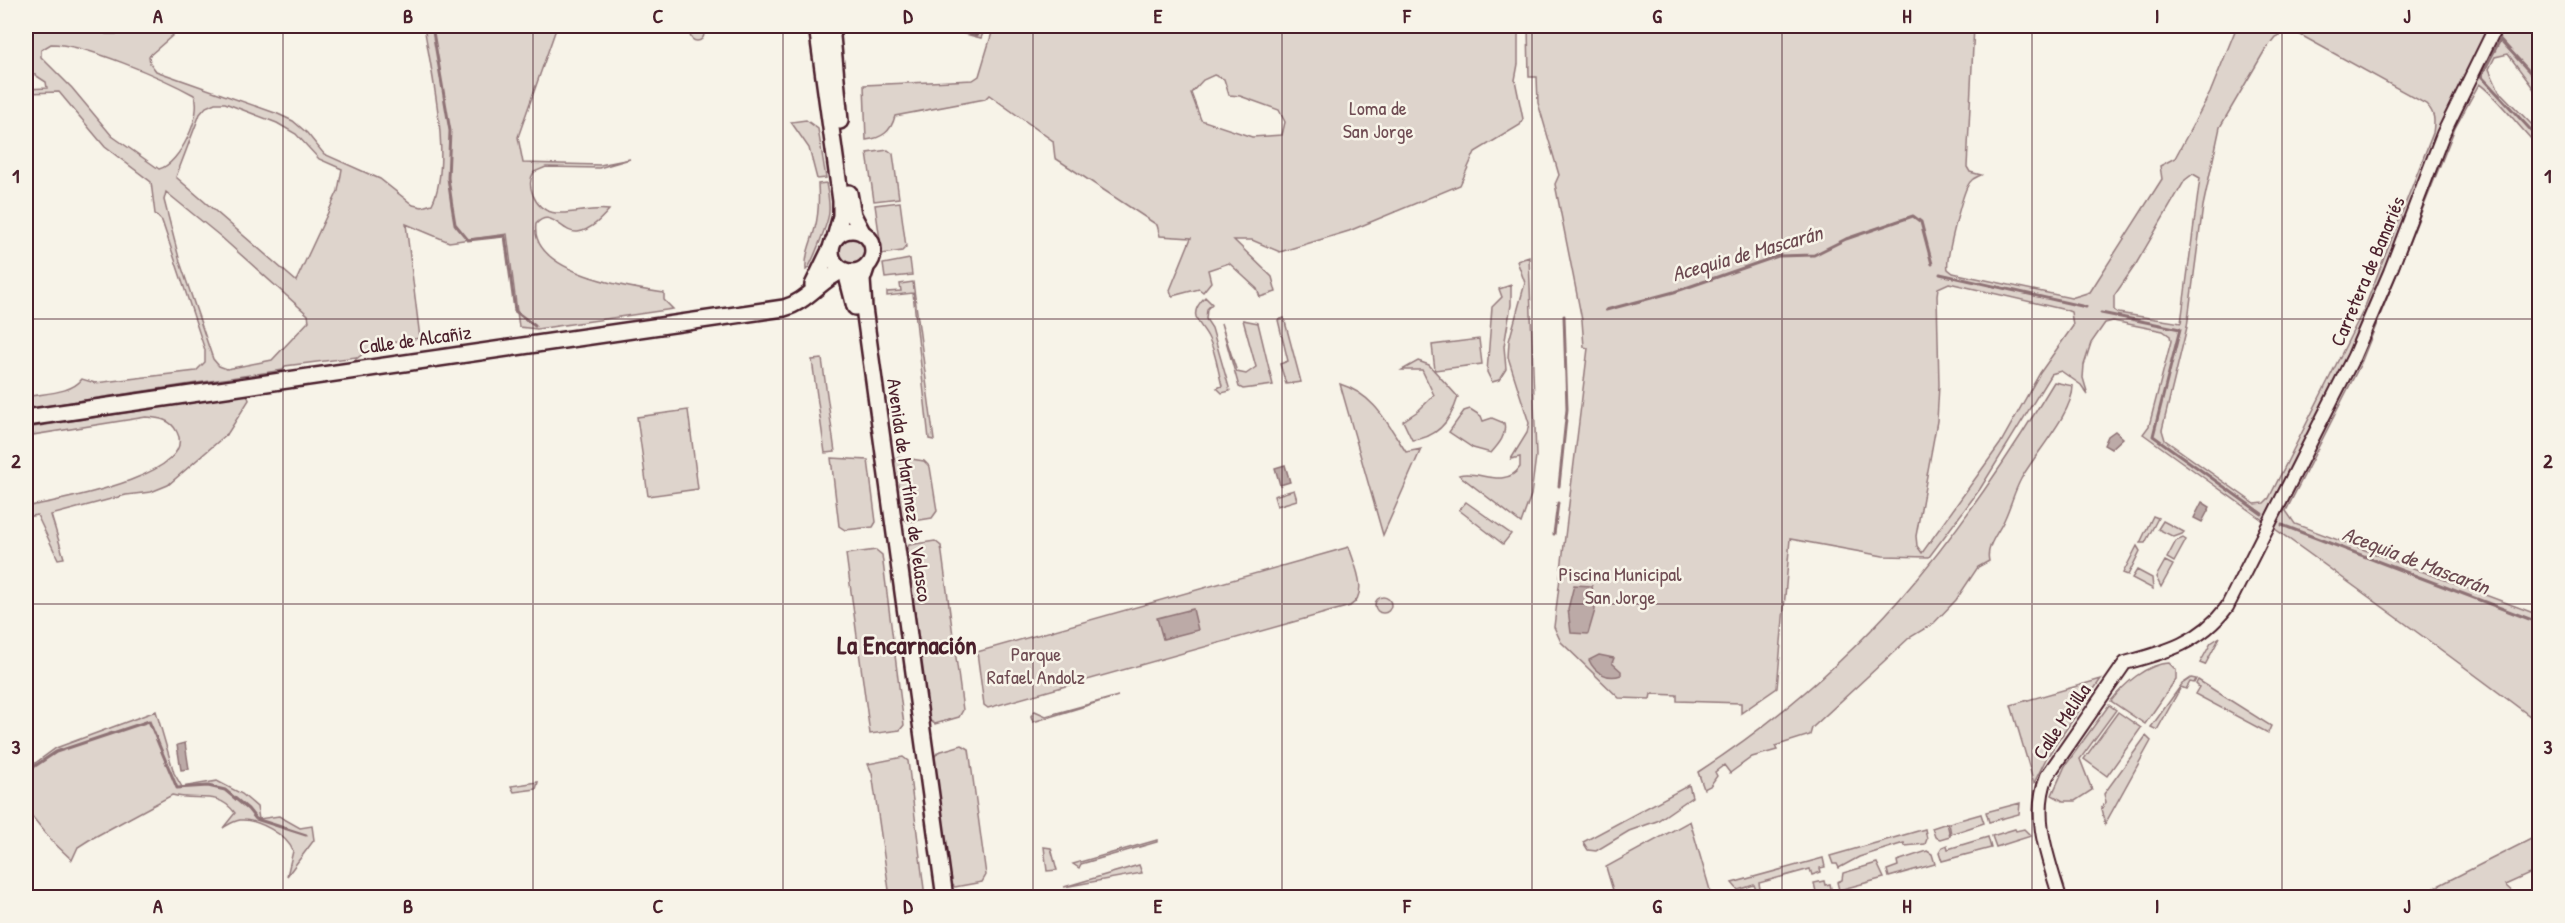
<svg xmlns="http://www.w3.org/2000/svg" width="2565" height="923" viewBox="0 0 2565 923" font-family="'Patrick Hand',sans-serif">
<rect width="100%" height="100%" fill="#f7f3e8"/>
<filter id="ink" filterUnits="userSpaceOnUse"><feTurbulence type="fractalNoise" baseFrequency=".0167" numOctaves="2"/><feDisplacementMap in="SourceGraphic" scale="12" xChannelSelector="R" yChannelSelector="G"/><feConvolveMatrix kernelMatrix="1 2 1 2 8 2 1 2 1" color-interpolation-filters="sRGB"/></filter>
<g filter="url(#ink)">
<!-- green -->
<path fill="#ded4cc" stroke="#947a7c" stroke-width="1.5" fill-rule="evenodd" d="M26 26H93L106 34H116L140 26H178L173 35 149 56 150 63 156 71 278 114 293 121 307 133 324 154 380 179 413 205 422 207 432 204C453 163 431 71 424 26H557L518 137 523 163 600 165 630 159 599 168 546 167 534 172C529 180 530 186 533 195 546 228 583 205 609 210 601 219 591 230 578 232 561 234 552 207 536 224 529 273 630 288 664 293V300L673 309 537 329 519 327 507 234 449 242 406 224 420 338 374 346 356 359V357L285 366 283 370 26 409V397C43 393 71 394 82 379L95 383 196 371 205 362V350L162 221 155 214 151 182 105 147 59 92 26 93V89L47 88 46 82 26 69ZM51 44C85 44 163 78 194 95 204 113 179 165 159 169L112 136 72 88 41 57V50ZM215 103H225L277 123 296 134 319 159 342 169 338 191 296 281 176 177 200 114 206 107ZM166 192 220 236 308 315 309 321 272 360 227 369 219 366 213 359 180 262 164 200Z
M935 26H955L983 33 981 38Z
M994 26H1518V64L1515 80 1523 119 1520 125 1475 152 1460 185 1349 231 1280 252 1252 240H1234L1272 277 1276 292 1260 297 1257 289 1229 263 1208 270 1211 282 1203 292 1199 289 1172 296 1170 290 1191 238 1160 236 1157 225 1055 158 1053 141 989 95 985 99 895 116C891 132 882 138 866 140L864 85 973 80 979 76ZM1214 75 1224 79 1229 95 1240 96 1279 110 1285 122 1282 135 1252 137 1201 120 1191 93 1203 80Z
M1528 26H1974L1967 167 1970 172 1981 175C1974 178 1970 180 1967 187 1962 197 1945 260 1948 269L1953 273 2071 298 2090 292 2162 179 2160 166 2175 158 2210 93 2237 26H2539V96L2508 54 2495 57 2489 69 2499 91 2539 132V147C2523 132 2494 93 2479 84L2455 128 2361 363 2286 511 2295 524 2539 615V723C2409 624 2276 530 2143 434L2149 426 2171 341 2170 336 2163 331 2113 321 2105 323 2091 343 2084 365 2083 378 2088 395 2081 385 2061 371 2051 374 1980 489 1929 557 1883 556 1790 539 1777 688 1741 713V703L1677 701V695L1651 694 1650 699 1619 698 1561 642 1554 627 1588 348 1584 347 1582 320 1555 184 1559 175 1538 103 1537 77H1529ZM2287 31 2297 33 2426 104C2435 113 2435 120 2433 133L2364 309 2269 498 2264 503 2255 504 2165 440 2162 430 2187 327 2203 206 2220 127 2265 50 2275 37ZM2193 174 2200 178 2181 323 2118 313 2114 310V296L2136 264 2185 180ZM1949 283 2066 310 2071 312 2073 326 2040 373 2000 444 1922 553 1917 546 1916 536 1937 421 1939 385 1937 295 1938 288Z
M690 34a7 7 0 1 1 14 0a7 7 0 1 1-14 0Z
M806 120 818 129 826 178 817 179 809 148 791 122Z
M888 150 893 154 899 198 874 201 867 153Z
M826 183C828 193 830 203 829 212 829 220 811 267 806 270 805 253 811 244 815 228 819 214 819 199 818 184Z
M900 202 906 247 902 251 882 254 875 205Z
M837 251a15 15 0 1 1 30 0a15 15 0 1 1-30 0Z
M1529 257 1536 456 1531 495 1521 523 1459 475C1477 469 1505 490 1520 467V457L1511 459 1527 433 1529 423 1508 357 1509 341 1525 283 1517 261Z
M910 259 912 275 885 278 883 264Z
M913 282 934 440 929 439 913 293 887 296V292L901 291 900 284Z
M1511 285V305L1504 346 1506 369 1499 380 1492 382 1487 372 1492 307 1502 297 1499 289Z
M1205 297 1212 304 1207 309 1206 319 1212 328 1230 391 1222 393 1217 388 1222 386C1218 371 1216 353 1209 339 1202 323 1185 317 1205 297Z
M1284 318 1301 382 1286 384 1280 364 1288 361 1278 320Z
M1243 320 1258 323 1273 385 1243 389 1239 387 1221 323 1237 372 1246 374 1256 367Z
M1479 339 1482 364 1435 370 1432 345Z
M822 359 835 452 825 453 812 360Z
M1418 361 1429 365 1458 397C1451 420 1438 438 1412 440L1403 421 1418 411 1434 395 1422 370H1402Z
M2054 382 2073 386C2073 413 2034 455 2021 479 2014 492 2011 505 2005 518 2000 531 1985 546 1989 561L1978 567 1956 600 1934 623 1909 638 1812 728 1810 735 1775 746 1777 750 1752 757 1730 773 1724 765 1715 772 1717 776 1710 786 1704 789 1698 772C1861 666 1955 546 2054 382Z
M1340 384C1375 395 1387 423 1406 452L1421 449 1383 535Z
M247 394 249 400 228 433 168 485 151 492 126 495 51 515 64 558 58 559 37 515 26 517V507C53 501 200 476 177 432 171 419 159 418 146 417L26 436V428Z
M1470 409 1481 416 1483 421 1492 418 1504 423C1507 435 1499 444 1491 453L1473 448 1449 432 1464 411Z
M688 410 698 489 648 496 637 417Z
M898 457 924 461 930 467 937 511 932 518 908 522 901 516 894 464Z
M831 458 868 460 876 522 873 527 845 530 839 526Z
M1294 490 1297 500 1277 506 1274 496Z
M1466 502 1511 534 1503 544 1459 510Z
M2153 516 2158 518 2145 543H2140Z
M2163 521 2184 532 2182 534 2174 537 2158 529Z
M2183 538 2186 540 2174 562 2167 558 2176 541Z
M935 541 941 546 963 710 959 717 935 724 927 719 905 553 909 545Z
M2137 546 2140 551 2128 575 2123 573Z
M1349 547C1354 564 1370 594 1350 606L988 708 984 705 977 652Z
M876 550 882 555 904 725 900 730 870 734 846 554Z
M2165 561 2173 565 2161 587 2156 577Z
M2137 570 2152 578 2153 589 2132 578Z
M1375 605a8 8 0 1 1 16 0a8 8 0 1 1-16 0Z
M2220 637 2205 665 2200 663 2211 643Z
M2169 663 2176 670V679L2145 724 2111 701C2124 684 2146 664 2169 663Z
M2191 678 2196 679 2194 683 2190 682 2186 689 2181 687 2157 730 2151 727 2182 684Z
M2101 679 2047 757 2034 783 2011 705Z
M2198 680 2271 726 2268 733 2195 694 2199 687 2196 684Z
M1118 696 1033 722 1031 716 1035 711 1046 716Z
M2109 705 2116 710 2080 759 2092 790 2075 801H2063L2052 795 2065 766Z
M156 711 174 773 182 787 217 781 242 794 257 807 259 819 279 816 300 828 312 826 314 840 287 876 293 851C287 835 258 819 240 820 233 821 228 825 223 828L235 813C217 789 196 802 172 795L89 840 78 847 72 860 52 841 26 809V770L56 748Z
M2118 712 2141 728 2107 776 2084 759Z
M2146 736 2151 741 2105 824 2101 809 2106 802 2104 794Z
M962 745 969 749 986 875 982 882 955 887 950 883 933 759 938 752Z
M903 757 908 761 925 897H887H890L872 773 868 764Z
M538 782 536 789 514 792 511 786Z
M1689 785 1692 797 1657 821 1629 831 1596 851 1588 850 1583 842Z
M2020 803 2019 814 1989 822 1986 812Z
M1981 814 1984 823 1951 834 1949 823Z
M1690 821 1712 897H1615L1606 867Z
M1947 823 1950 836 1940 839 1935 837 1932 828Z
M1925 829 1927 839 1925 844 1905 846 1904 843 1859 857 1839 868 1837 864H1833L1830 856Z
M2015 829 2016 831 2024 829 2031 836 1996 847 1992 836Z
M2539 835V866L2534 872 2505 885 2518 897H2416Z
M1988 837 1991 848 1942 861 1939 852 1942 847 1947 845 1948 849Z
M1157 840V842L1081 864 1079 868 1073 864Z
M1044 847 1051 848 1057 870 1047 871Z
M1927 851 1932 854 1935 864 1889 877 1887 870 1898 866 1897 861Z
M1823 858 1825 867 1820 868 1821 872 1812 875 1810 869 1759 883 1760 889 1756 890 1754 885 1738 890 1732 883Z
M1877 863 1884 878 1839 890 1837 882 1842 880 1843 873Z
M1139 865 1142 873 1064 887Z
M1824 881 1825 885 1830 884 1832 893 1815 897H1795L1816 892 1814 883Z"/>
<!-- water -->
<path fill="#bcaaa7" stroke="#8e7275" stroke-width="1.5" d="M2115 431 2123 438 2111 449 2104 445 2108 436Z
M1285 465 1290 482 1280 485 1275 468Z
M2202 502 2210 507 2202 522 2194 518Z
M1574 585 1592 586 1595 610 1588 634 1571 633 1568 609Z
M1193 609 1198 630 1163 639 1157 618Z
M1599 655 1614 658 1612 663 1621 671V675C1607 680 1594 672 1589 660Z
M185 743 189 769 181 770 177 745Z"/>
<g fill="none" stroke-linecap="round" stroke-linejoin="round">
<!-- stream -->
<path stroke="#8e7275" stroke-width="3" d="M432 26 450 131 448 178 452 206 455 224 468 240 505 236 515 311 535 326
M947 26 977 35
M2497 36 2537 80 2540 88
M2500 40 2481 76 2540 140
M1940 274 2086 307
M1606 310 1674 292 1778 256 1814 255 1846 239 1913 216 1921 222 1932 264
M2101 313 2180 329 2153 436 2262 514
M1559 486 1567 409 1564 316
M2282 525 2540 623
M1554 534 1558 503
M26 772 56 752 149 721 177 788 208 786 225 790 248 809 256 819 306 835"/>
<defs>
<path id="tertiary" d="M2060 898C2048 858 2031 816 2047 776L2125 663C2166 652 2200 643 2227 607L2354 356 2390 272 2443 134 2496 26"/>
<path id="primary" d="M813 285 830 250
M26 418 784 308C807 302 821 279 842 271"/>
<path id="trunk" d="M817 26 841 201V216L835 238
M831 26 840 121
M849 193 853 215 862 232
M831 251a21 21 0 1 1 42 0a21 21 0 1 1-42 0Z
M866 268 862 280 864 308 945 898
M846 272 855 307"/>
</defs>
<!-- tertiary casing -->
<use href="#tertiary" stroke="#4a1f2b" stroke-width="16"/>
<!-- primary casing -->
<use href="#primary" stroke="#4a1f2b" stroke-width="20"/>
<!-- trunk casing -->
<use href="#trunk" stroke="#4a1f2b" stroke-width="20"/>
<!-- tertiary -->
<use href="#tertiary" stroke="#f7f3e8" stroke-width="12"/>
<!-- primary -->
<use href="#primary" stroke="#f7f3e8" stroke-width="15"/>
<!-- trunk -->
<use href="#trunk" stroke="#f7f3e8" stroke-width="15"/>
</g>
</g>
<!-- grid -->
<path fill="none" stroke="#4a1f2b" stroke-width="1.5" stroke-opacity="0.55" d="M283 26V898M533 26V898M783 26V898M1033 26V898M1282 26V898M1532 26V898M1782 26V898M2032 26V898M2282 26V898M26 319H2540M26 604H2540"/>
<g text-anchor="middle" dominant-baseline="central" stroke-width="5" stroke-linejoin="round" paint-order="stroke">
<!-- park labels -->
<g font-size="20" fill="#6f4c53" stroke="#f7f3e8">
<text x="1378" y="107">Loma de<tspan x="1378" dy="23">San Jorge</tspan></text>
<text x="1620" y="573">Piscina Municipal<tspan x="1620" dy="23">San Jorge</tspan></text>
<text x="1036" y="653">Parque<tspan x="1036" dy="23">Rafael Andolz</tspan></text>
</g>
<!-- street labels -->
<g font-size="20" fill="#4a1f2b" stroke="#f7f3e8">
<text transform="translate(2367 271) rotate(-67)">Carretera de Banariés</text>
<text transform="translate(415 339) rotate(-8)">Calle de Alcañiz</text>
<text transform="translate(910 490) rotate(82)">Avenida de Martínez de Velasco</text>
<text transform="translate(2061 721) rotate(-56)">Calle Melilla</text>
</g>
<!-- water labels -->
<g font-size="21" font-style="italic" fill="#6c4950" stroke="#f7f3e8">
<text transform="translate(1747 253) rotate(-16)">Acequia de Mascarán</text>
<text transform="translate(2416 560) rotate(21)">Acequia de Mascarán</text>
</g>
<!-- district labels -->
<g font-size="26" font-weight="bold" fill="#4a1f2b" stroke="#f7f3e8">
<text x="907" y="644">La Encarnación</text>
</g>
</g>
<!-- margin -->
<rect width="2565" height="923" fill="none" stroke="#f7f3e8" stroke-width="66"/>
<rect x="33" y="33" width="2499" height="857" fill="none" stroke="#4a1f2b" stroke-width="2"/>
<g font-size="20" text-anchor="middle" font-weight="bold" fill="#4a1f2b">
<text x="158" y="23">A</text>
<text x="408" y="23">B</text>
<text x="658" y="23">C</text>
<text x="908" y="23">D</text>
<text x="1158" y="23">E</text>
<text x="1407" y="23">F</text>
<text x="1657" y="23">G</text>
<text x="1907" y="23">H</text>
<text x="2157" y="23">I</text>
<text x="2407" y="23">J</text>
<text x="16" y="183">1</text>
<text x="2548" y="183">1</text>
<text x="16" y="468">2</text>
<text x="2548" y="468">2</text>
<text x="16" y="754">3</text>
<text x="2548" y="754">3</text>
<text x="158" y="913">A</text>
<text x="408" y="913">B</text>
<text x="658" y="913">C</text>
<text x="908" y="913">D</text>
<text x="1158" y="913">E</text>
<text x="1407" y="913">F</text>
<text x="1657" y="913">G</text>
<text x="1907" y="913">H</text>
<text x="2157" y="913">I</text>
<text x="2407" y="913">J</text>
</g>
</svg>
